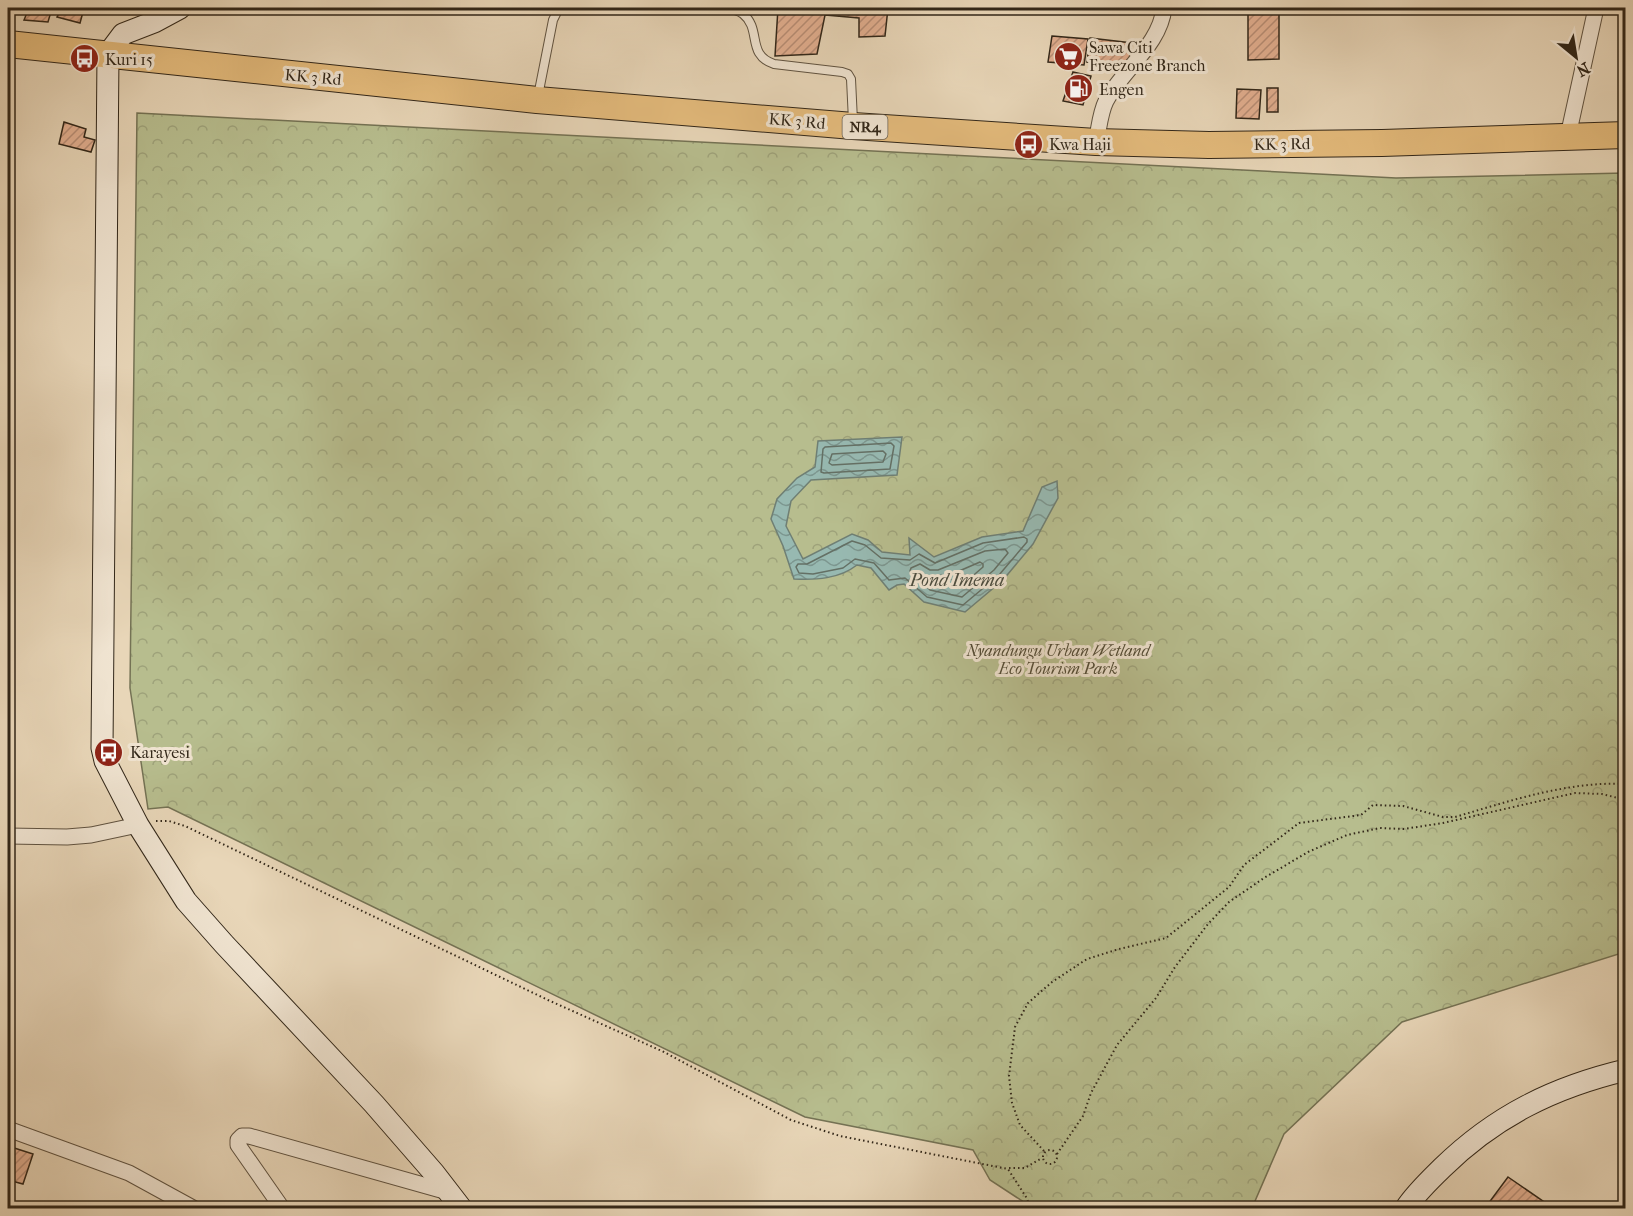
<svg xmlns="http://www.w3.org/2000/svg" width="1633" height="1216" viewBox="0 0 1633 1216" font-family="'IM FELL French Canon',serif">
<defs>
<pattern id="park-crowns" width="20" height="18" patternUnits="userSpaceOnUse" patternTransform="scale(1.5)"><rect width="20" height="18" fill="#b7bd8e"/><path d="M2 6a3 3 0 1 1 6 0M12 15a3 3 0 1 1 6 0" fill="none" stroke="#9ea27a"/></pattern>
<pattern id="water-waves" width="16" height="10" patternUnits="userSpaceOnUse" patternTransform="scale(1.5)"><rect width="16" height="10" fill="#97b9b1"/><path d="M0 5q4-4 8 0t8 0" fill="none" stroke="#7c968f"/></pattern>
<pattern id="building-hatch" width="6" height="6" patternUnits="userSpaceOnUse" patternTransform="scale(1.5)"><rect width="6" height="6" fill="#e2af90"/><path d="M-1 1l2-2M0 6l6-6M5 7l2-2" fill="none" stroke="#b88e75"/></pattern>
</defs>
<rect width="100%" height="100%" fill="#e8d6b8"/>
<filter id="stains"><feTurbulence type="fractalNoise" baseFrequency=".00333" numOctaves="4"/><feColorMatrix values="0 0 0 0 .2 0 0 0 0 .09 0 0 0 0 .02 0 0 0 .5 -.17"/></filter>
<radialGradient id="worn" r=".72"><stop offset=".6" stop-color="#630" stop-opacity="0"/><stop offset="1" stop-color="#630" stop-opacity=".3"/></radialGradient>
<!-- park -->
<path fill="url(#park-crowns)" stroke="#747254" stroke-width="1.5" d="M137 113 1396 178 1625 173V952L1402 1022 1284 1134 1252 1208H1033L990 1180 973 1150 805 1117 168 807 148 809 130 688Z"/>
<!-- water -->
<path fill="url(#water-waves)" stroke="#6f7f74" stroke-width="1.5" d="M902 437 897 475 811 480 791 501 786 526 803 559 852 534 868 540 882 552 910 555 909 538 934 557 982 537 1023 531 1042 487 1057 481 1058 498 1033 544 1003 580 965 612 924 602 904 584 897 585 889 590 871 568 857 565C839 579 816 580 794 579L783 546 771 519 777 499 797 478 815 467 818 441Z"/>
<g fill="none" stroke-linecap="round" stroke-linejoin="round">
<!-- shore -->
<path stroke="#647065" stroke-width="1.5" d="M891 443 894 446 890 469 824 473 821 472 823 449 825 447Z
M883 451 886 454 883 462 832 465 829 463 832 454Z
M1024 537 1027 539V542L999 575 963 605 927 597 905 578 889 580 874 563 855 559 843 568 813 574 799 573 796 567 798 564H807L852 541 865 545 881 558 910 560 919 554 935 563 983 543Z
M1005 549 1008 553 994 570 962 597 930 590 910 571 911 568 920 564 930 570H938L985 551Z
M980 562 983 564V567L960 587 941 582 943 578Z"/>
</g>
<!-- building -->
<path fill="url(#building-hatch)" stroke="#322719" stroke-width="1.5" d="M29 8H52L48 22 24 20Z
M62 8H72L83 12 80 23 57 17Z
M778 8H888L885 36 859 37V18L825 15 817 54 775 56Z
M1248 8H1279V59L1248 60Z
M1052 36 1088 39 1084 65 1048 62Z
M1090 38 1132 43 1128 66 1087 62Z
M1073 72 1091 76 1083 105 1063 101Z
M1267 88H1278V112H1267Z
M1237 89 1261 90 1259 119 1236 118Z
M64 122 86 129 84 137 95 140 91 152 59 144Z
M8 1146 33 1154 23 1184 8 1180Z
M1508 1177 1553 1208H1485Z"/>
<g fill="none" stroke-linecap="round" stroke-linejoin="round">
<defs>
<path id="service" d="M725 8C730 9 738 10 743 14 762 29 746 55 774 64L842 72 848 74 851 79 853 121
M538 96 553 20 559 8"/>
<path id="minor" d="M1568 136 1596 8
M1096 142C1099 129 1100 113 1106 101 1123 69 1160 45 1164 8
M8 836 67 837 91 835 138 825
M8 1129 129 1173 193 1208
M282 1208 238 1145V1140L242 1136H249L448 1192"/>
<path id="secondary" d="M180 8 154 22 123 34 108 54 102 748 105 761 138 825 186 901 224 944 374 1104 434 1173 461 1208
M1406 1208C1416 1193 1429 1181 1442 1168 1495 1116 1554 1087 1626 1070"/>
<path id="trunk" d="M8 44 537 100 853 126 1096 142 1209 145 1382 143 1626 135"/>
</defs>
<!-- service casing -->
<use href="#service" stroke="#605341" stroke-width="10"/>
<!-- minor casing -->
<use href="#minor" stroke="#605341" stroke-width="17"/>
<!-- secondary casing -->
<use href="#secondary" stroke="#322719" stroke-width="23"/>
<!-- trunk casing -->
<use href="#trunk" stroke="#322719" stroke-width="28"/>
<!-- path -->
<path stroke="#322719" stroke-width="2" stroke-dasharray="1.5 3" stroke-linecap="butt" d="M156 821H169L185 826 548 1000 664 1052 791 1120 840 1136 1008 1169 1026 1197 1031 1208
M1043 1157a7 7 0 1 1 14 0a7 7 0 1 1-14 0Z
M1044 1151 1020 1125 1012 1103 1009 1076 1015 1027 1028 1003 1052 982 1087 959 1119 949 1166 938 1229 887 1244 865 1299 823 1361 815 1373 805 1403 806 1443 817H1455C1510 801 1568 781 1626 784
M1057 1154 1083 1116 1091 1093 1117 1045 1156 998 1175 967 1208 924 1229 902 1264 878 1308 852 1347 835 1380 828 1404 829 1443 823 1575 793 1602 794 1626 800
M1009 1168H1025L1042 1158"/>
<!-- service -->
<use href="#service" stroke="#f0e4d1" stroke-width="8"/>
<!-- minor -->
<use href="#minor" stroke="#f0e4d1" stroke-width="15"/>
<!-- secondary -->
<use href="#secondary" stroke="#f0e4d1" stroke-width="21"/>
<!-- trunk -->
<use href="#trunk" stroke="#e4bb7c" stroke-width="26"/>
</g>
<!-- icons -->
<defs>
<symbol id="supermarket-disc" viewBox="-11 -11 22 22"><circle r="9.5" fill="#8f2418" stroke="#f0e4d1"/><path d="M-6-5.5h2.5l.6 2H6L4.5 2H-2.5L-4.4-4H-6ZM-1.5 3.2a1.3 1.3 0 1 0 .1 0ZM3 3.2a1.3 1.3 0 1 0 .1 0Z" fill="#fff"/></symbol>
<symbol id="bus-disc" viewBox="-11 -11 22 22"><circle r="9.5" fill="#8f2418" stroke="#f0e4d1"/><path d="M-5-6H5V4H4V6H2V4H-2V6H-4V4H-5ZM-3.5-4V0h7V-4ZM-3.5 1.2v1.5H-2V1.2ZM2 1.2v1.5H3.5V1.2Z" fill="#fff"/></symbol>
<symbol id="fuel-disc" viewBox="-11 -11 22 22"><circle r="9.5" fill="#8f2418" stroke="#f0e4d1"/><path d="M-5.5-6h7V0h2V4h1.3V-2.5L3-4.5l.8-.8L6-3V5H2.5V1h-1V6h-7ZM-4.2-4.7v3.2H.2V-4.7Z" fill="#fff"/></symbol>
</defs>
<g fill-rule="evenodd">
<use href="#supermarket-disc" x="1052" y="40" width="33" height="33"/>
<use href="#bus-disc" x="68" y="42" width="33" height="33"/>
<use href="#fuel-disc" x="1062" y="72" width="33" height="33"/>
<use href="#bus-disc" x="1012" y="128" width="33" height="33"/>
<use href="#bus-disc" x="92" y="736" width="33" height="33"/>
</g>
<g text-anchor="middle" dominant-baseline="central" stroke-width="6" stroke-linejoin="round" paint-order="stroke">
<!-- shield labels -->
<rect fill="#f0e4d1" stroke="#6b6050" stroke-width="1.5" x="842.5" y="115" width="45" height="24" rx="4.5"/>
<g font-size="15" font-weight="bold" fill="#322719">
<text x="865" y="127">NR4</text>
</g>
<!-- poi labels -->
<g font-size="16" fill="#322719" stroke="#f0e4d1" text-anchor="start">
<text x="1089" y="47">Sawa Citi<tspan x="1089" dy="18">Freezone Branch</tspan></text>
<text x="105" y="59">Kuri 15</text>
<text x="1099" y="89">Engen</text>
<text x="1049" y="144">Kwa Haji</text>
<text x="130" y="752">Karayesi</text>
</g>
<!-- street labels -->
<g font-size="16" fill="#322719" stroke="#f0e4d1">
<text transform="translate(313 77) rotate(5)">KK 3 Rd</text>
<text transform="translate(797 121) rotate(5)">KK 3 Rd</text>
<text transform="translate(1282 144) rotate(-1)">KK 3 Rd</text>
</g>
<!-- park labels -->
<g font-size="16" font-style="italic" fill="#534c36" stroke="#f0e4d1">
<text x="1058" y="650">Nyandungu Urban Wetland<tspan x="1058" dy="18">Eco Tourism Park</tspan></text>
</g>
<!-- water labels -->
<g font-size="18" font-style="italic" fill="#4b4c3f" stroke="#f0e4d1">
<text x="957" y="580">Pond Imema</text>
</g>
</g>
<!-- margin -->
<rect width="1633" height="1216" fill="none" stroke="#e8d6b8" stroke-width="30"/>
<rect x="9" y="9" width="1615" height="1198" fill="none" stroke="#322719" stroke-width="3"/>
<rect x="15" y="15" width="1603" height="1186" fill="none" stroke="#322719" stroke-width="1.5"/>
<!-- north arrow -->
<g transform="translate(1576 57) rotate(150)" stroke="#f0e4d1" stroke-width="4.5" paint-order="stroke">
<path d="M0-4.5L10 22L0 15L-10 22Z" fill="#322719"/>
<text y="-9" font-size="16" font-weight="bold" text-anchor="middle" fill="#322719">N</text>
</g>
<rect width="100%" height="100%" filter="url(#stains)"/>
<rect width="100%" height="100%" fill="url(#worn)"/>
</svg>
